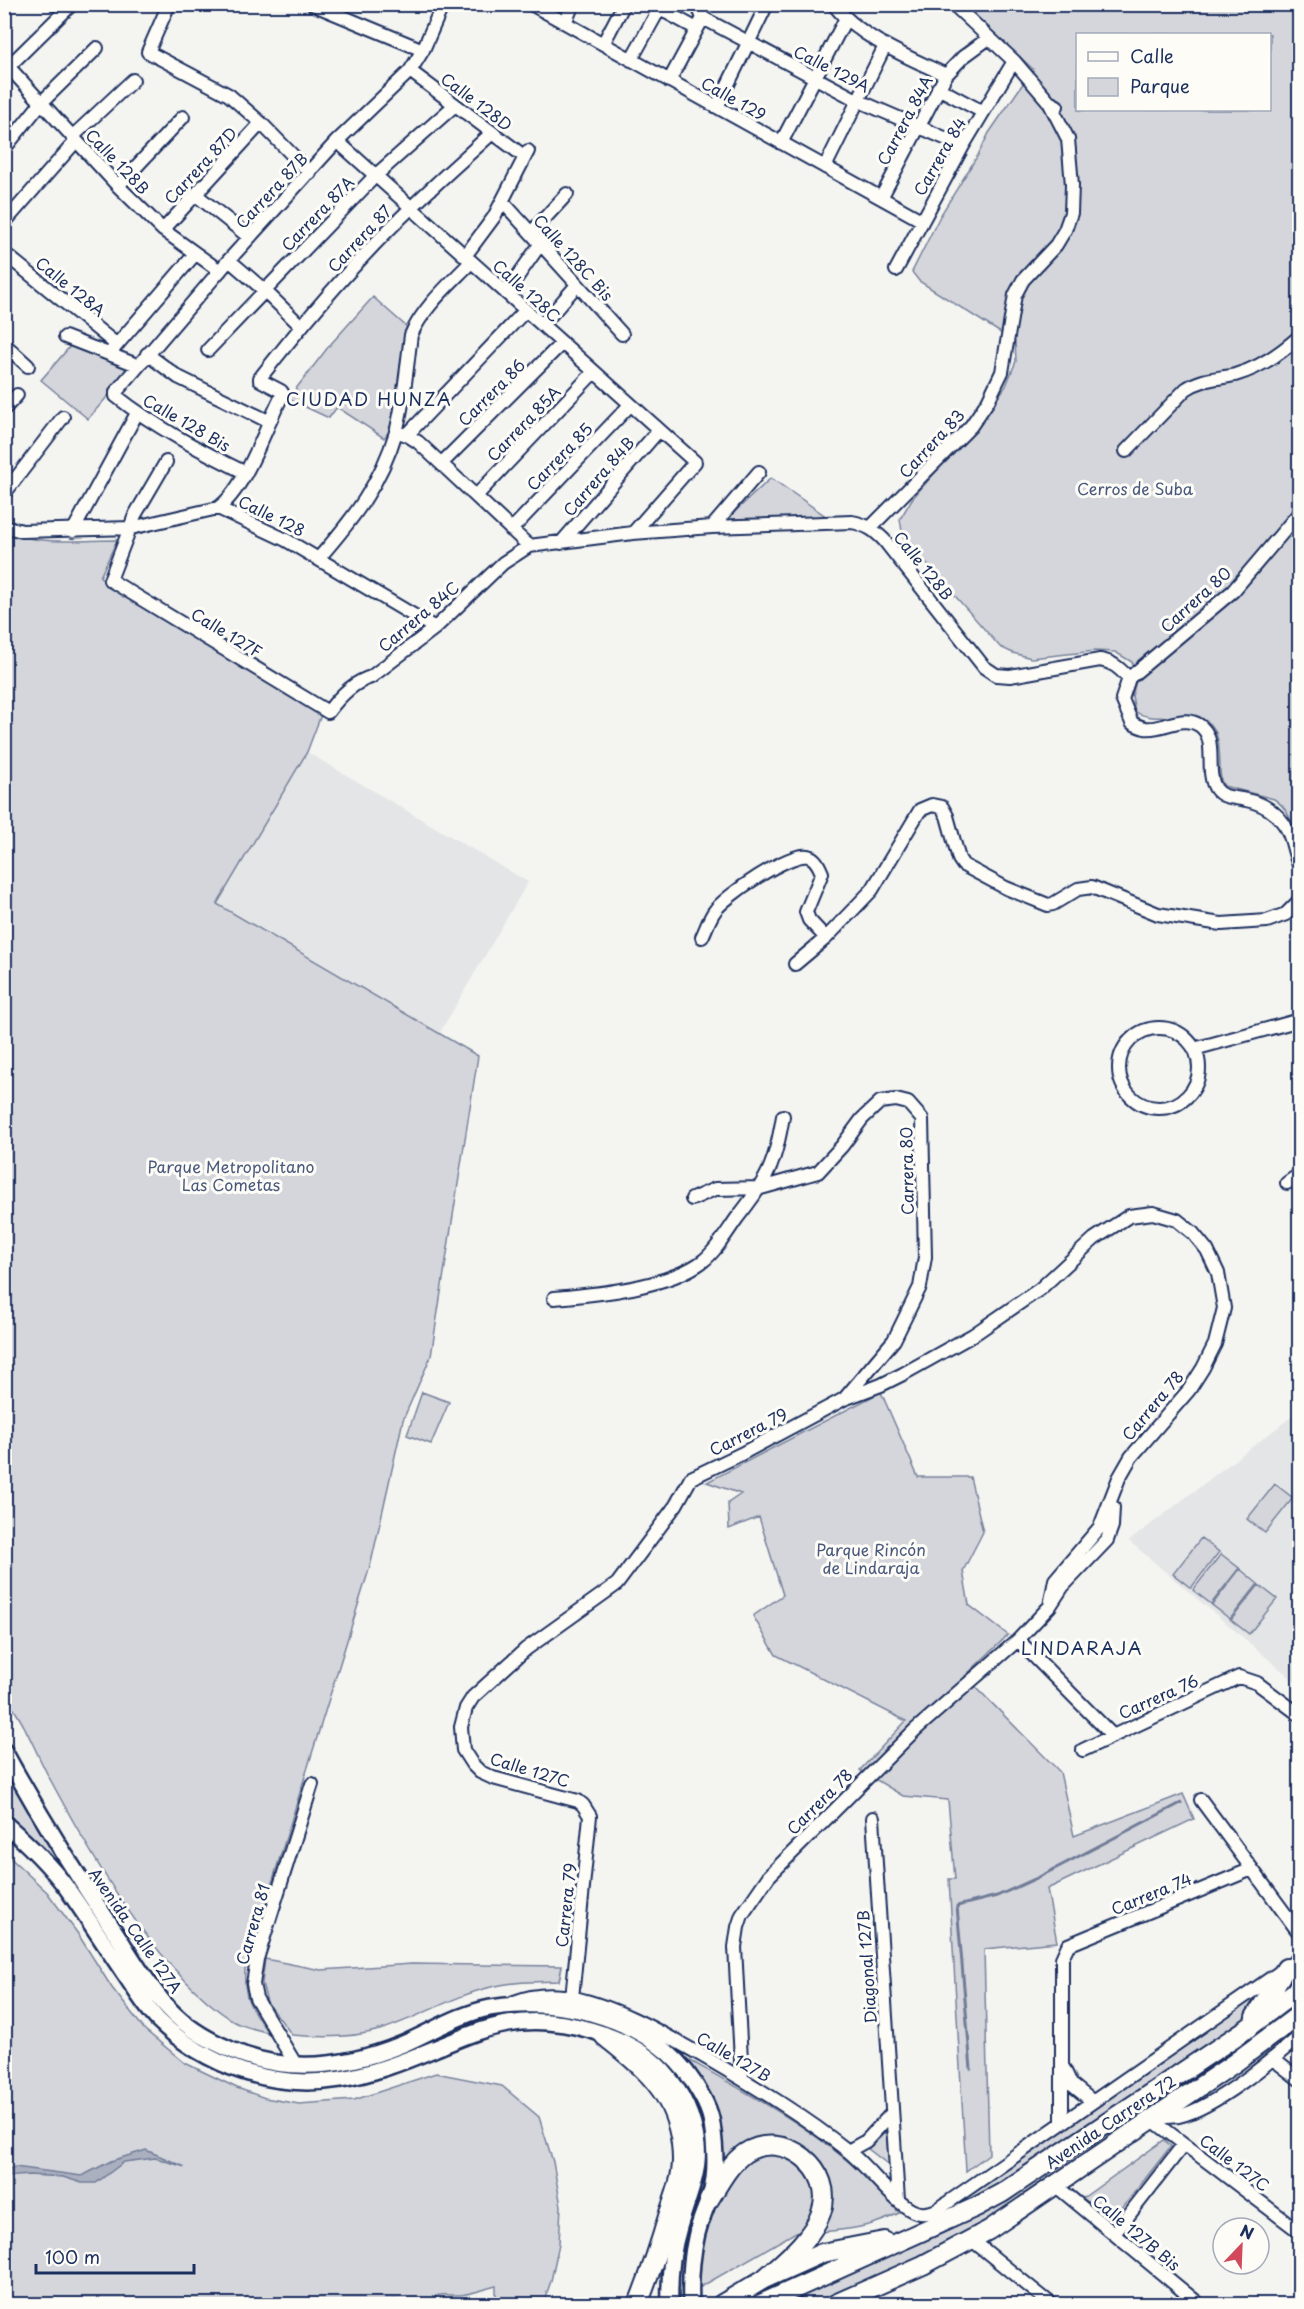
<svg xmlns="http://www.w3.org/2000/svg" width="1304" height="2309" viewBox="0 0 1304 2309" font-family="'Playpen Sans',sans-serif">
<rect width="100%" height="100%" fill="#f4f4f1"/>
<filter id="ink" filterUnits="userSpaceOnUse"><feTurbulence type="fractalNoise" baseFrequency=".0167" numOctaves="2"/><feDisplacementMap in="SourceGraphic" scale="12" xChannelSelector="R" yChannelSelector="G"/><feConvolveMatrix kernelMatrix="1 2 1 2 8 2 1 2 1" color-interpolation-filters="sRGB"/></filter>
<g filter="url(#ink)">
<!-- built -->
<path fill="#e4e5e6" d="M307 752 528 882 439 1034 217 904Z
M1299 1411V1685L1129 1541Z"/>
<!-- green -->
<path fill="#d4d6db" stroke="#78829c" stroke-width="1.5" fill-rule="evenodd" d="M964 5H1299V845C1294 829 1290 809 1274 799L1224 786 1221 780C1219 766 1221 747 1216 733 1205 702 1156 728 1135 711L1132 696 1136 681 1132 662 1115 652 1095 651 1031 658 1013 653 1000 647 903 537 900 519 912 499 987 413 1006 386 1016 361 1015 342 919 281 912 272 940 216 978 155 989 133 1033 69ZM1078 34H1270V110H1078Z
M373 297 408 328 391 429 384 438 337 407 329 418 288 399 329 346Z
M73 343 133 367 88 419 41 380Z
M771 478 830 519H727Z
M5 532C38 545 81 540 117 540L100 577 324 707 307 752 217 904 478 1056 431 1356 403 1420 371 1563 245 1970C243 2000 252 2009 268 2033 257 2029 242 2027 233 2021 156 1970 94 1861 51 1781 36 1754 25 1721 5 1697Z
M422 1392 449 1402 431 1444 407 1435Z
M881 1392 918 1477H970L983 1532 963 1571 969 1605 1008 1635 965 1676 1060 1772 1074 1836 1183 1794 1194 1819 1047 1889 1057 1942 984 1949 989 2154 966 2171 949 1879H955L948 1800 903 1796 860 1770 906 1721 776 1655 753 1616 783 1595 759 1517 729 1529 728 1503 741 1494 707 1482Z
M1275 1484 1293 1498 1265 1533 1247 1519Z
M1201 1538 1219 1552 1191 1588 1173 1574Z
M1221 1554 1239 1568 1211 1604 1193 1590Z
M1240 1569 1258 1584 1230 1619 1212 1605Z
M1259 1585 1277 1599 1249 1634 1231 1620Z
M4 1764 64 1869 143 1988 249 2064 281 2071 314 2073 379 2063 461 2025 495 2014 513 2012H553L592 2020 631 2036 665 2059 679 2073 700 2110 709 2149 702 2195 685 2253 682 2299 677 2302 688 2094 676 2075 662 2062 629 2038 611 2028 552 2015H514L478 2023 378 2066 314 2077 281 2075 248 2067 217 2054 188 2037 163 2016 142 1990 62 1871 5 1816Z
M4 1852 47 1892 78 1934 112 1988 145 2030 185 2063 237 2088 265 2098 299 2104 354 2100 436 2073 502 2086 539 2117 553 2162 561 2206 559 2244 551 2281 543 2304H501L496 2297V2286C484 2289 469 2295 457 2295 439 2296 442 2290 426 2304L393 2300 386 2302 388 2304H382L384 2302 372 2304H5Z
M265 1959 321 1970 412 1964 562 1966 559 1981C536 1982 513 1981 491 1987 453 1996 420 2017 383 2029 354 2038 321 2038 292 2035L267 2002 262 1983Z
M1269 1986 1245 2022 997 2186 922 2225Z
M1299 1996V2005L1253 2042 986 2223 951 2243 813 2304H781L943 2233 981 2214Z
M1280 2043 1227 2086 1189 2107 1272 2045Z
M682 2056C760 2100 842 2142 899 2213 873 2227 848 2230 819 2232L828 2205 792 2144 722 2168 701 2083Z
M886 2132 889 2165 868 2149Z
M1164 2140 1171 2146 1111 2222 1083 2198Z
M757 2154 791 2155 813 2176 816 2203 805 2227 697 2289 695 2271 715 2204 738 2167Z
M851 2255 800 2277 745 2304H733C770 2283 809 2264 851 2255Z"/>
<!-- water -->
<path fill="#aab0bf" stroke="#717c98" stroke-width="1.5" d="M146 2150 185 2167 155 2158 124 2162 96 2183H82L63 2177 29 2175 5 2177V2171L15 2167 82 2176 111 2161Z"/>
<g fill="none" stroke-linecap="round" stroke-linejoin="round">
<!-- stream -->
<path stroke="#717c98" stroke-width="3" d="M971 2069 957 1906 997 1896 1039 1877 1181 1803"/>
<defs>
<path id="minor" d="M169 4 148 52 229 95 261 123 310 173
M312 4 423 50
M531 4 921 220
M651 4 697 29
M697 4 703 18 857 100 963 146
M833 4C861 39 906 56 946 75
M953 4 1014 61 1049 102 1057 106
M565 23 573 4
M603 44 624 4
M631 60 662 4
M4 62 118 186 163 230 220 271
M9 66 70 6
M410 71 525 157
M669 81 703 18
M938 88 983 112
M717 107 767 4
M72 137 133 80
M337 141 695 462 633 533
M781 143 845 20
M4 149 41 103 97 48
M825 167 885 46
M118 186 183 117
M195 194 249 237
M881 198 946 75 963 57 989 38
M503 202 622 334
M4 223 76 141
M163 230 261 123
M531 233 567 194
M4 253 117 345
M465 256 494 217 528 151
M229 260 265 291 301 326
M896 270 963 146 1014 61
M506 293 541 243
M542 325 577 285
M65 337 137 365
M4 344 28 366
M208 350 375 176 455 105
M109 354 195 254
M147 354 178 377 268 421
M4 409 17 395
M396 431 407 435 418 442 529 546 633 533 712 527 852 522C867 525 874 530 884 540L984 667 996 675 1010 676 1100 660C1113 662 1119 668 1129 678
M407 435 526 310
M1126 451 1186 389C1202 378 1217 379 1235 375 1260 368 1281 353 1300 336
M166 462 135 515 110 580 328 712C339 697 354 682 371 677L435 628 503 563 529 546
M442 463 562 343
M246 473C201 451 155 427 116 396V392L229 260 337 141 410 71 423 50 443 4
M4 494 63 417
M476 496 594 372
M218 508C246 489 266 425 283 394L281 391 260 380V378C307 318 357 259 412 207 438 181 466 157 492 133
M4 526 22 531 131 528 218 508 286 540 435 628
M712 527 759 472
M871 527 971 426 988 401 1002 372 1015 295 1023 280 1056 245 1065 230 1071 213 1072 185 1068 139 1049 102
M511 530 630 405
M73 531 137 413
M561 543 659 430
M319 558C353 519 381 483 396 432 404 404 407 364 411 335 423 307 450 284 471 262
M1129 678 1122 699 1132 723C1136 725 1140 727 1145 728 1162 731 1182 714 1199 725 1219 738 1204 771 1216 789 1223 799 1236 797 1246 800 1261 803 1275 811 1284 824 1293 836 1293 853 1300 867
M1129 678 1233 591 1300 512
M702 937C706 929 709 919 714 912 724 896 790 852 808 856 816 858 819 866 822 873L806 912 809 920 826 938
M795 964 826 938 872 890 920 810 932 805 942 807 947 816 959 859 963 865 1006 888 1048 905 1053 904 1078 889 1092 887 1158 914 1221 924 1267 921 1286 914 1300 900
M1119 1068a40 40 0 1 1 80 0a40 40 0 1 1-80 0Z
M1194 1049 1300 1020
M1287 1183 1300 1174
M692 1199 715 1189 761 1188 818 1172 842 1146 862 1119 880 1102 896 1100 908 1103 922 1119 925 1257 920 1287 894 1340 845 1398
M554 1298C597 1294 667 1288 703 1261 716 1251 727 1232 737 1218 768 1179 775 1165 783 1116
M1018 1640 1112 1735
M1083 1750 1239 1677 1257 1683 1300 1715
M1201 1800 1300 1934
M873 1818 898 2200
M572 1998 590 1816 583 1805 578 1801 493 1778 480 1772 472 1764 463 1750 461 1727 466 1708 473 1697 526 1649 617 1584 676 1505 691 1478 741 1454 844 1399 881 1385 903 1374 973 1335 1040 1289 1094 1239 1129 1216 1153 1213 1177 1220 1193 1233 1207 1250 1218 1273 1224 1308 1215 1344 1203 1368 1189 1390 1131 1457 1119 1478 1100 1527 1055 1580 1050 1606
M514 2002C529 1996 546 1994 563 1996 614 2004 664 2034 708 2059 756 2087 804 2116 848 2151 868 2167 891 2199 911 2210 920 2215 928 2214 937 2210L1300 1958
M1273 2059 1300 2080
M296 2065 256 1998 253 1984 257 1959 312 1784
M1064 2069 1071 2084 1092 2101
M742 2079 735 1947 738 1927 742 1915 769 1876 915 1730 1018 1640 1050 1606 1063 1586 1107 1540 1112 1526 1113 1507
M1156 2118C1163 2117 1171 2117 1179 2116 1215 2108 1272 2060 1300 2036
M1151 2119 1300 2232
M1062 2122V1958L1068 1945 1252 1869
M848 2151 866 2141 892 2113
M1055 2185 1199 2304
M1114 2234 1184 2144
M972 2240 1051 2304"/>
<path id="major" d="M4 1751C38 1813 75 1873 115 1932 132 1958 148 1986 169 2009 185 2026 208 2040 229 2049 286 2075 347 2067 403 2044 431 2032 459 2014 490 2008 561 1995 654 2020 694 2083 702 2096 710 2109 712 2124 715 2145 717 2169 712 2190 707 2207 699 2221 696 2238 691 2260 690 2282 691 2304
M4 1823C26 1842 48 1863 66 1887 86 1915 105 1945 124 1973 135 1989 145 2006 158 2020 181 2043 212 2061 242 2071 313 2095 369 2076 434 2049 458 2039 483 2028 508 2024 557 2015 629 2034 663 2071 682 2092 694 2118 697 2146 700 2173 686 2202 679 2227 671 2253 669 2278 670 2304"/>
<path id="highway" d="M1255 2017 1286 1968
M604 2036C626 2054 652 2073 666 2098 676 2116 682 2139 682 2160 682 2178 675 2196 669 2213 660 2244 650 2274 638 2304
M709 2200C719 2184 729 2164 745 2153 784 2128 837 2170 821 2213 811 2240 785 2260 764 2279
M722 2304 764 2279 822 2253 884 2241
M761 2304 976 2207 1002 2193 1248 2028 1300 1988
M835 2304 923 2265 989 2230 1233 2064 1300 2014"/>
</defs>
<!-- minor casing -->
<use href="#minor" stroke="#1b2f5e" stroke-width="16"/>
<!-- major casing -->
<use href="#major" stroke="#1b2f5e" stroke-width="20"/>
<!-- highway casing -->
<use href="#highway" stroke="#1b2f5e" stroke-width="22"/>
<!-- minor -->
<use href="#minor" stroke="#fdfcf7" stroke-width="12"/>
<!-- major -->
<use href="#major" stroke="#fdfcf7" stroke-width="15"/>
<!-- highway -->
<use href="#highway" stroke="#fdfcf7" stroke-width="18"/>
</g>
</g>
<g text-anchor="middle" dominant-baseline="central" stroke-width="6" stroke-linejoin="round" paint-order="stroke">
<!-- street labels -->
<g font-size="16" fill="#1b2f5e" stroke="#fdfcf7">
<text transform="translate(832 68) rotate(27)">Calle 129A</text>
<text transform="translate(734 98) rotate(29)">Calle 129</text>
<text transform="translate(477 101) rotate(37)">Calle 128D</text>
<text transform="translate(904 120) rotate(-62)">Carrera 84A</text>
<text transform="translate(939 156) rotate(-60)">Carrera 84</text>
<text transform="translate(118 161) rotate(46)">Calle 128B</text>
<text transform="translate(200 165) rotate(-47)">Carrera 87D</text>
<text transform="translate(271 190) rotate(-47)">Carrera 87B</text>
<text transform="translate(317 213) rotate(-46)">Carrera 87A</text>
<text transform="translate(359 238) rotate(-47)">Carrera 87</text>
<text transform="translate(574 257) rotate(48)">Calle 128C Bis</text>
<text transform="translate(71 286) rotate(39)">Calle 128A</text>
<text transform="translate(527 290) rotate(42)">Calle 128C</text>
<text transform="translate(491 392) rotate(-45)">Carrera 86</text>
<text transform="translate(187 422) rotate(30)">Calle 128 Bis</text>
<text transform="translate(523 423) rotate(-46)">Carrera 85A</text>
<text transform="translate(931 443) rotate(-47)">Carrera 83</text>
<text transform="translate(559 456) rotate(-46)">Carrera 85</text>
<text transform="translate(598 476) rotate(-49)">Carrera 84B</text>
<text transform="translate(272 515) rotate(26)">Calle 128</text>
<text transform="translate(924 565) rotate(51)">Calle 128B</text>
<text transform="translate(1195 599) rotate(-42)">Carrera 80</text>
<text transform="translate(418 616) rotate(-40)">Carrera 84C</text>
<text transform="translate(227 632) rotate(31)">Calle 127F</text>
<text transform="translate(906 1171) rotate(-91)">Carrera 80</text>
<text transform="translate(1152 1405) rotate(-50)">Carrera 78</text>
<text transform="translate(748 1431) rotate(-27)">Carrera 79</text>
<text transform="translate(1158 1696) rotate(-24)">Carrera 76</text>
<text transform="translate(530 1769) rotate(17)">Calle 127C</text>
<text transform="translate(819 1801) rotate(-45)">Carrera 78</text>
<text transform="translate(1151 1893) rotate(-22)">Carrera 74</text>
<text transform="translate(565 1905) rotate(-84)">Carrera 79</text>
<text transform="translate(252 1924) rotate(-74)">Carrera 81</text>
<text transform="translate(136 1930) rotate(55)">Avenida Calle 127A</text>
<text transform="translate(866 1967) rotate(-94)">Diagonal 127B</text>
<text transform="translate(734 2056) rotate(30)">Calle 127B</text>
<text transform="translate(1110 2121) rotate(-34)">Avenida Carrera 72</text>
<text transform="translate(1235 2162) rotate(37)">Calle 127C</text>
<text transform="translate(1137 2232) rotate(40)">Calle 127B Bis</text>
</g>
<!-- park labels -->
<g font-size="16" fill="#49597d" stroke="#fdfcf7">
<text x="1135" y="488">Cerros de Suba</text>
<text x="231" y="1166">Parque Metropolitano<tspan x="231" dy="18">Las Cometas</tspan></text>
<text x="871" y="1549">Parque Rincón<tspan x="871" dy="18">de Lindaraja</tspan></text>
</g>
<!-- neighbourhood labels -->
<g font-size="18" letter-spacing="1.5" fill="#1b2f5e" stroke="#fdfcf7">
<text x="369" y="398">CIUDAD HUNZA</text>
<text x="1082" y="1647">LINDARAJA</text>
</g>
</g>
<!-- margin -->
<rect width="1304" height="2309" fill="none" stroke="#fdfcf7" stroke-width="24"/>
<rect x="12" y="12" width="1280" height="2285" fill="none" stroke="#1b2f5e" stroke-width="2" filter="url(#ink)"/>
<!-- legend -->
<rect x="1076" y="33" width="195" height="78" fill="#fdfcf7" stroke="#a3aaba" stroke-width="1.5"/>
<rect x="1088" y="52" width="30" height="9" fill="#fdfcf7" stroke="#a3aaba" stroke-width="1.5"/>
<text x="1130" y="63" font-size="18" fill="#1b2f5e">Calle</text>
<rect x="1088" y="78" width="30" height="18" fill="#d4d6db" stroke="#a3aaba" stroke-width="1.5"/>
<text x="1130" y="93" font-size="18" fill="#1b2f5e">Parque</text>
<!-- north arrow -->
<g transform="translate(1241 2246) rotate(23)"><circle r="28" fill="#fdfcf7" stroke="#a3aaba" stroke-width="1.5"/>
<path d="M0-4.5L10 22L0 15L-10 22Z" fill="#d1495b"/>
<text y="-9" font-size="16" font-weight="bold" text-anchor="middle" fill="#1b2f5e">N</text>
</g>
<!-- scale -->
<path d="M36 2264v9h158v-9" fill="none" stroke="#1b2f5e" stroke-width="3"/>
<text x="45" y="2264" font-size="18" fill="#1b2f5e" stroke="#fdfcf7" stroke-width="4.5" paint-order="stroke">100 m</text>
</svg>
